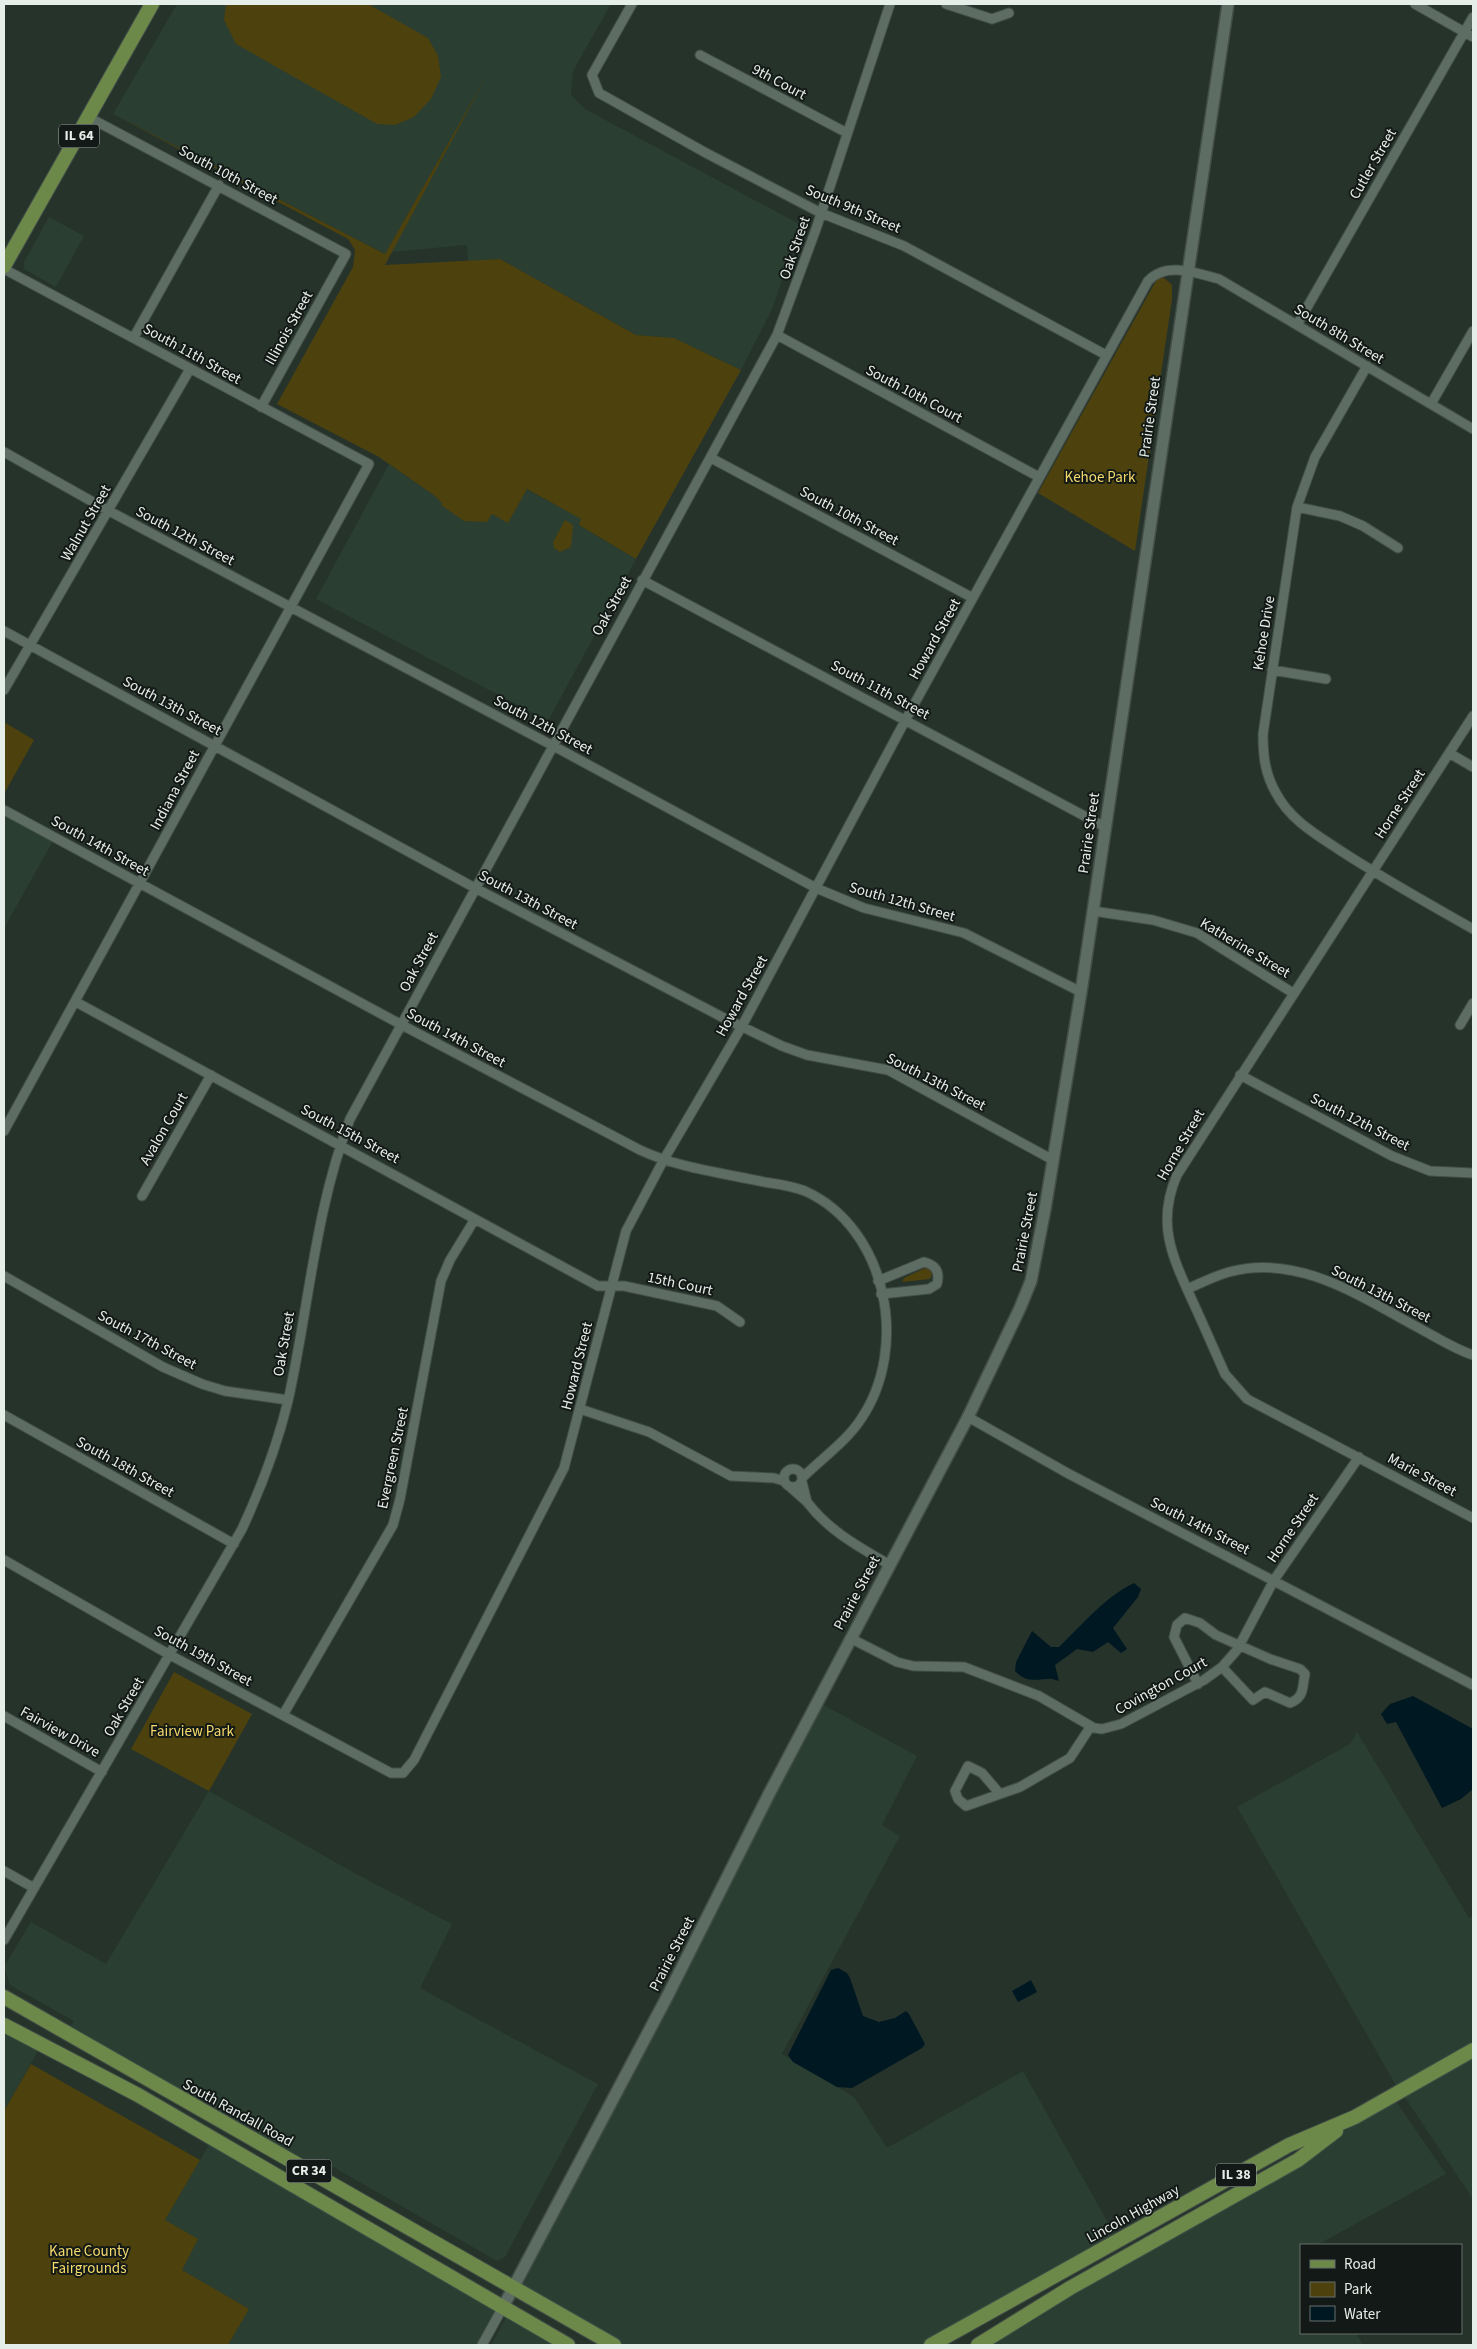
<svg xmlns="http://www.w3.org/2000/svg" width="1477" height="2349" viewBox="0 0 1477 2349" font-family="'Source Sans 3',sans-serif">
<rect width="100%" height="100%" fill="#26332b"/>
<!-- built -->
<path fill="#2a3e32" d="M177 4H611L573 71 571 95 585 109 801 225 772 309 741 370 674 338 636 335 500 259 468 261 467 245 391 252 471 104 385 254 113 114Z
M49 217 84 236 56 287 24 269V262Z
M389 464 435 496 464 521 492 514 526 489 582 519 579 525 636 559 548 721 316 599Z
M4 815 53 841 4 928Z
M820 1703 917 1756 882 1825 900 1836 782 2054 854 2097 887 2148 1023 2071 1116 2237 923 2345H619L522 2287Z
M1357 1732 1469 1918 1473 1916V2044L1398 2089 1237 1807 1350 1744Z
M209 1791 358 1875 452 1924 420 1988 598 2084 505 2257 497 2261 323 2161 318 2169 69 2029 74 2021 10 1985 4 1967 31 1922 106 1964Z
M4 2030 39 2049 4 2111Z
M1473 2058V2199L1404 2096Z
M1395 2100 1446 2174 1317 2245H1301V2333H1356L1363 2345H984Z
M211 2141 501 2308 479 2345H228L248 2309 181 2270 165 2220Z
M509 2312 563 2345H491Z"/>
<!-- green -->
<path fill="#4d410e" d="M226 4H368L428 38 438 56 441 77 431 99 414 117 395 125 377 124 236 44 224 20Z
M487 75 385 265 500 259 636 335 674 338 741 370 636 559 579 525 581 519 527 489 508 523 492 514 487 522 464 521 441 505 442 503 435 496 379 457 277 404 353 267 355 250 348 239 113 114 385 254Z
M1163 277 1172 285V299L1135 551 1038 493 1157 279Z
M565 520 573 525 571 547 560 552 554 548 553 542Z
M4 722 34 740 4 794Z
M925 1268 931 1270 932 1274 930 1279 902 1282 904 1278Z
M174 1672 252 1714 209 1791 131 1749Z
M31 2064 200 2160 165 2220 198 2239 182 2270 249 2309 228 2345H4V2111Z"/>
<!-- water -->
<path fill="#001822" d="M1134 1583 1141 1589 1138 1597 1113 1628 1127 1649 1121 1653 1108 1642 1093 1652 1077 1649 1055 1665 1059 1681C1055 1680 1051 1678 1047 1679 1034 1680 1025 1682 1015 1671L1016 1662 1032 1631 1051 1647H1059C1082 1625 1105 1597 1134 1583Z
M1413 1696 1473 1729V1789L1461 1799 1442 1808 1396 1722 1387 1724 1381 1714 1390 1704Z
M838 1968 847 1973 850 1978 863 2016 879 2022 895 2018 906 2011 909 2014 925 2044 922 2048 852 2088 837 2087 793 2062 788 2055 831 1970Z
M1031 1980 1037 1992 1018 2002 1012 1991Z"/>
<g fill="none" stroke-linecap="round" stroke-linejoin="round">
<defs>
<path id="minor" d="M632 4 592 75 599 93 706 153 821 213 904 246 1106 355
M946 4 992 19 1009 13
M1415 4 1473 37
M700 55 847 133
M90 118 346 254 261 407
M4 269 369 464 4 1131
M1297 325 1473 17
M777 335 1039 477
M134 337 219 185
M1367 366 1315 457 1297 507 1263 734C1263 756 1265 774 1276 793 1290 820 1317 835 1341 851 1384 879 1429 904 1473 929
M1431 404 1473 331
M4 452 109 511 561 750 816 888 864 908 964 933 1081 992
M711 458 973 598
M1297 507 1340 516 1363 526 1398 548
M642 580 1105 827
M4 631 475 888 722 1017 782 1046 807 1055 888 1070 1053 1160
M1272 670 1326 679
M4 690 190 369
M1473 716 1177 1175C1156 1223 1172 1256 1192 1300 1203 1324 1214 1349 1225 1374L1247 1399 1473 1518
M1449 753 1473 767
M4 810 400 1024 640 1150C678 1168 723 1173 764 1182 778 1184 792 1186 805 1191 887 1228 910 1347 861 1419 846 1442 821 1459 802 1478
M1093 911 1153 920 1197 933 1293 993
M76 1002 598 1286H624L717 1306 740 1322
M1460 1025 1473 1003
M1240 1075 1392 1156 1430 1171 1473 1173
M142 1196 211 1075
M4 1276 163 1367 202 1384 225 1391 288 1400
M878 1281 924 1262C936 1265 940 1272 937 1284L929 1289 881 1294
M1187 1289C1201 1283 1215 1276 1229 1272 1298 1253 1361 1297 1419 1328 1436 1337 1454 1349 1473 1355
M580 1409 649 1432 731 1476 774 1478 784 1481
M4 1415 234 1544
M968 1417 1069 1474 1473 1685
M784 1478a9 9 0 1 1 18 0a9 9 0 1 1-18 0Z
M790 1487 807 1502 802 1482
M807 1502C829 1531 859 1547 890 1565
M4 1560 170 1655 391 1773H403L414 1760 564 1468 626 1231 663 1161 742 1026 906 719 1148 281C1166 261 1196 273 1219 279L1473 429
M850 1638 897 1662 913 1666 964 1667 1039 1696 1094 1728 1102 1729 1121 1724 1204 1680 1222 1667 1237 1650 1274 1580 1359 1457
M1198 1684 1174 1637 1177 1625 1185 1618 1200 1623 1216 1635 1270 1659 1300 1669 1305 1674C1302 1687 1305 1697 1290 1703L1265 1692 1253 1700 1222 1667
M283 1715 393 1525 400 1499 441 1281 450 1260 475 1219
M4 1716 102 1772
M1000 1794 982 1773 968 1766 955 1791 958 1799 966 1806 1020 1787 1070 1758 1091 1726
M4 1871 34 1888
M4 1940 242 1529C261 1488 277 1446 288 1401 309 1307 315 1210 350 1119L777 335 816 229 890 4
M482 2345 503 2307"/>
<path id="tertiary" d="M503 2307 668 1995 769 1794 968 1417 1020 1308 1031 1281 1045 1209 1081 992 1228 4"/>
<path id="primary" d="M4 266 152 4
M4 1997 614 2345
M4 2025 138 2095 568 2345
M931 2345 1289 2145 1355 2117 1473 2050
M978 2345 1070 2288 1298 2160 1336 2131"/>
</defs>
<!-- minor casing -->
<use href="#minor" stroke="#424e47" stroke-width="11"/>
<!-- tertiary casing -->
<use href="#tertiary" stroke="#424e47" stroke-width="14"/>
<!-- primary casing -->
<use href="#primary" stroke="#424e47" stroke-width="16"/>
<!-- minor -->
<use href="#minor" stroke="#5e6d64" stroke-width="9"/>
<!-- tertiary -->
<use href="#tertiary" stroke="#5e6d64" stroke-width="11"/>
<!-- primary -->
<use href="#primary" stroke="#6c8949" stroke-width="14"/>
</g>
<g text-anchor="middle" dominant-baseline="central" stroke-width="4" stroke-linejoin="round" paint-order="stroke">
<!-- shield labels -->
<g fill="#131916" stroke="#a7aeaa" stroke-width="1">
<rect x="59" y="124.5" width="40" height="23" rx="4"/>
<rect x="286.5" y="2159.5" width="45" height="23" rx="4"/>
<rect x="1216" y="2163.5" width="40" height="23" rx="4"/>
</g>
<g font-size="14" font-weight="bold" fill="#e6eee9">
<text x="79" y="136">IL 64</text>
<text x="309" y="2171">CR 34</text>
<text x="1236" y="2175">IL 38</text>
</g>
<!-- street labels -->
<g font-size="15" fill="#e6eee9" stroke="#131916">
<text transform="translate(779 82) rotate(28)">9th Court</text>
<text transform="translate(1373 164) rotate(-60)">Cutler Street</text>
<text transform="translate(228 175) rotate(28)">South 10th Street</text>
<text transform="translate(853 209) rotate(23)">South 9th Street</text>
<text transform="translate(795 248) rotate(-71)">Oak Street</text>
<text transform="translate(289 328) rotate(-61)">Illinois Street</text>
<text transform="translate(1339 334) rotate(31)">South 8th Street</text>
<text transform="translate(192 354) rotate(29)">South 11th Street</text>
<text transform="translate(914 394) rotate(28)">South 10th Court</text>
<text transform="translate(1150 417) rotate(-82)">Prairie Street</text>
<text transform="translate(849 516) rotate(28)">South 10th Street</text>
<text transform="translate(86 523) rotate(-60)">Walnut Street</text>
<text transform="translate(185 536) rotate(28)">South 12th Street</text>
<text transform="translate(612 606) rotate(-61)">Oak Street</text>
<text transform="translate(1264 633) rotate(-81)">Kehoe Drive</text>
<text transform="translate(935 639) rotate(-61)">Howard Street</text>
<text transform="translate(880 690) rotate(28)">South 11th Street</text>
<text transform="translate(172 706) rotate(28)">South 13th Street</text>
<text transform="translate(543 725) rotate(28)">South 12th Street</text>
<text transform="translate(175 790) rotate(-62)">Indiana Street</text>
<text transform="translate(1400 804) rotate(-57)">Horne Street</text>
<text transform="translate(1089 833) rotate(-82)">Prairie Street</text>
<text transform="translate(100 846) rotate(29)">South 14th Street</text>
<text transform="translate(528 900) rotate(28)">South 13th Street</text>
<text transform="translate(902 902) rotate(16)">South 12th Street</text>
<text transform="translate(1245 948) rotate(31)">Katherine Street</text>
<text transform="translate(419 962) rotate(-62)">Oak Street</text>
<text transform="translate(742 996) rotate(-61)">Howard Street</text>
<text transform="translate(456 1038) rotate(28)">South 14th Street</text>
<text transform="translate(936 1082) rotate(27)">South 13th Street</text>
<text transform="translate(1360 1122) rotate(27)">South 12th Street</text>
<text transform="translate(164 1129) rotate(-60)">Avalon Court</text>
<text transform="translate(350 1134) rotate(28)">South 15th Street</text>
<text transform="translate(1181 1145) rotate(-60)">Horne Street</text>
<text transform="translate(1025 1232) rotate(-79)">Prairie Street</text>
<text transform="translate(680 1284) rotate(12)">15th Court</text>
<text transform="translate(1381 1294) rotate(27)">South 13th Street</text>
<text transform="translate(147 1340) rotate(28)">South 17th Street</text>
<text transform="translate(284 1344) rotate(-80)">Oak Street</text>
<text transform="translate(577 1366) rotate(-76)">Howard Street</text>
<text transform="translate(393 1458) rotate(-78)">Evergreen Street</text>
<text transform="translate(125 1467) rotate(29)">South 18th Street</text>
<text transform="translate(1422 1475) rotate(28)">Marie Street</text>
<text transform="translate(1200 1526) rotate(27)">South 14th Street</text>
<text transform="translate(1293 1528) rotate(-56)">Horne Street</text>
<text transform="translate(857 1593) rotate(-62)">Prairie Street</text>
<text transform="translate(203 1656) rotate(29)">South 19th Street</text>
<text transform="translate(1161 1686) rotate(-29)">Covington Court</text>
<text transform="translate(124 1707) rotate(-60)">Oak Street</text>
<text transform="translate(60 1732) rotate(29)">Fairview Drive</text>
<text transform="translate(672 1954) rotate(-63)">Prairie Street</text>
<text transform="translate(238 2113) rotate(29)">South Randall Road</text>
<text transform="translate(1133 2214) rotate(-29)">Lincoln Highway</text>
</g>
<!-- park labels -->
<g font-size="15" fill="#f5da6c" stroke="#131916">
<text x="1100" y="477">Kehoe Park</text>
<text x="192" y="1731">Fairview Park</text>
<text x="89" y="2251">Kane County<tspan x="89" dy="17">Fairgrounds</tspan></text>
</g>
</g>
<!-- border -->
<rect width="1477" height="2349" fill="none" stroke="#e6eee9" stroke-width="10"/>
<!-- legend -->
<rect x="1300" y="2244" width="162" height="90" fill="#131916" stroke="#676e6a"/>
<rect x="1310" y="2260" width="25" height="8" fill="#6c8949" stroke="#676e6a"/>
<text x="1344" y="2269" font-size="15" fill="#e6eee9">Road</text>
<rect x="1310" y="2282" width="25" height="15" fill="#4d410e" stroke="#676e6a"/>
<text x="1344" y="2294" font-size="15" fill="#e6eee9">Park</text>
<rect x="1310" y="2306" width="25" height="15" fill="#001822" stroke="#676e6a"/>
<text x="1344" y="2319" font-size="15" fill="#e6eee9">Water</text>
</svg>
